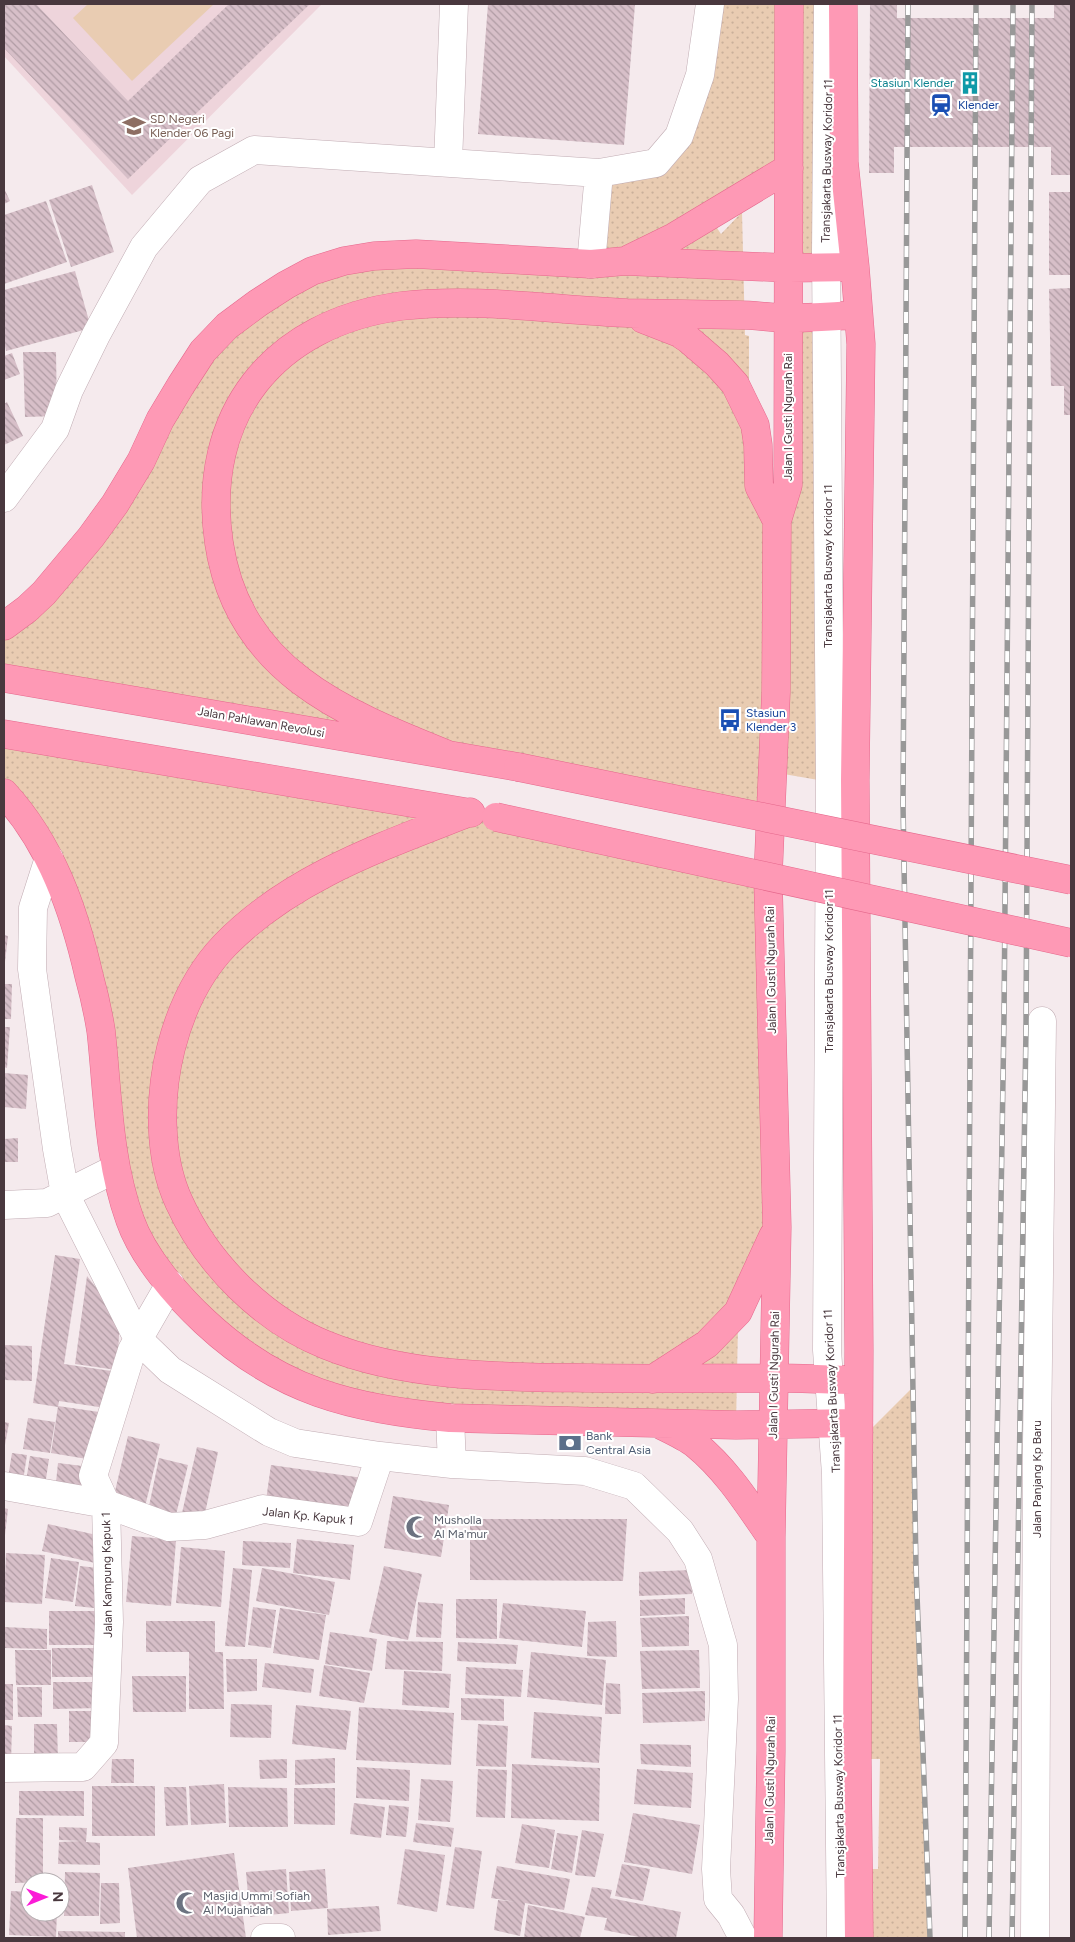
<svg xmlns="http://www.w3.org/2000/svg" width="1075" height="1942" viewBox="0 0 1075 1942" font-family="Figtree,sans-serif">
<defs>
<pattern id="grass-dots" width="8" height="8" patternUnits="userSpaceOnUse" patternTransform="scale(1.25)"><rect width="8" height="8" fill="#e9ccb2"/><path d="M2 2h.1M6 6h.1" fill="none" stroke="#c9b09a" stroke-width="1.8" stroke-linecap="round"/></pattern>
<pattern id="building-back-hatch" width="6" height="6" patternUnits="userSpaceOnUse" patternTransform="scale(1.25)"><rect width="6" height="6" fill="#d7bfc8"/><path d="M-1 5l2 2M0 0l6 6M5-1l2 2" fill="none" stroke="#b09ca4"/></pattern>
</defs>
<rect width="100%" height="100%" fill="#f5eaed"/>
<!-- education -->
<path fill="#eed4db" d="M4 4H322L132 195 4 56Z"/>
<!-- grass -->
<path fill="url(#grass-dots)" d="M710 4H828L826 252 789 268V169L709 216 721 234 742 212 745 335 749 336V391L777 520 789 318 827 316 830 782 772 772 770 819 4 678V626L27 609 203 351 344 261 591 264 599 173 656 163Z
M4 734 470 812 768 877 777 1227 738 1324 736 1425 450 1418 264 1368 144 1248 88 968 4 793Z
M913 1387 928 1938H861V1869H878L880 1759H857L858 1442Z"/>
<!-- garden -->
<path fill="#e9ccb2" d="M88 4H214L132 81 73 18Z"/>
<!-- building -->
<path fill="url(#building-back-hatch)" d="M4 4H36L128 101 229 4H310L128 179 4 48Z
M488 4H635L624 145 478 134Z
M870 4H897V18H1054V4H1071V175H1051V147H894V173H869Z
M92 185 114 252 71 267 49 200Z
M4 188 10 201 4 204Z
M1049 192H1071V275H1049Z
M46 201 67 262 4 284V215Z
M75 271 91 328 6 351 4 341V290Z
M1071 288V415H1064V386H1051L1049 289Z
M23 352H56L57 416 25 417Z
M12 353 20 374 4 380V356Z
M7 402 23 436 4 445V404Z
M4 935 8 936 5 962 4 961Z
M4 984H12L11 1019H4Z
M4 1027H10L7 1068 4 1067Z
M4 1073 28 1075 26 1109 4 1107Z
M18 1138V1162H4V1139Z
M55 1255 80 1259 64 1364 118 1372 112 1409 59 1401 58 1407 33 1403Z
M87 1276 120 1318 117 1370 75 1364Z
M4 1345 32 1346V1381L4 1380Z
M58 1406 106 1413 93 1460 51 1453Z
M28 1418 55 1422 50 1453 23 1449Z
M4 1422 9 1423 5 1445H4Z
M128 1436 160 1444 144 1511 112 1504Z
M197 1447 218 1452 204 1518 182 1513Z
M12 1453 27 1455 22 1487 7 1484Z
M30 1456 49 1459 44 1492 25 1488Z
M159 1458 188 1465 175 1519 148 1511Z
M58 1463 91 1467 90 1499 55 1492Z
M271 1465 363 1478 356 1521 265 1507Z
M393 1496 449 1505 441 1557 384 1548Z
M4 1508 8 1509 5 1535H4Z
M470 1519H627L623 1581 470 1580Z
M48 1524 101 1536 95 1563 42 1551Z
M132 1536 176 1540 171 1606 126 1602Z
M297 1539 354 1545 350 1580 293 1573Z
M243 1541 291 1543 290 1568 242 1565Z
M181 1547 225 1551 221 1607 176 1603Z
M6 1553 45 1555 42 1604 4 1602Z
M51 1558 79 1562 73 1602 45 1598Z
M80 1566 98 1568 94 1608 75 1606Z
M384 1566 422 1574 408 1640 369 1632Z
M233 1568 252 1570 245 1647 225 1646Z
M262 1568 335 1582 329 1615 256 1601Z
M691 1570 692 1594 639 1596V1572Z
M685 1598V1614L640 1616V1600Z
M456 1599H497V1639L456 1638Z
M418 1602 443 1604 441 1638 416 1637Z
M503 1603 586 1611 582 1647 499 1638Z
M253 1607 276 1610 271 1648 248 1645Z
M280 1608 326 1615 319 1660 273 1653Z
M49 1611H95V1645H49Z
M689 1616V1646L642 1647 640 1618Z
M146 1621H215V1652H223L224 1709H189V1652H198H146Z
M616 1621 617 1657 587 1656 588 1622Z
M4 1627 47 1629V1649L4 1648Z
M330 1632 377 1639 372 1671 325 1664Z
M387 1641 443 1642 442 1671 385 1669Z
M458 1642 518 1645 516 1664 457 1661Z
M52 1648H99V1677H52Z
M15 1650H51V1685H16Z
M699 1650 700 1688 642 1689 640 1651Z
M531 1652 606 1660 602 1705 527 1697Z
M226 1659H257V1691L227 1692Z
M265 1663 314 1669 311 1693 262 1687Z
M324 1665 370 1673 364 1703 319 1696Z
M466 1667 523 1670 521 1697 465 1694Z
M404 1671 451 1674 449 1708 402 1705Z
M132 1676H186V1712H133Z
M53 1682H99L100 1708 53 1709Z
M606 1683 620 1684 621 1714H605Z
M4 1684H13V1720H4Z
M17 1687H42V1717H18Z
M705 1691V1721L643 1723 642 1693Z
M461 1698 504 1699V1721L461 1720Z
M231 1704 272 1705 271 1738 230 1737Z
M296 1705 351 1711 346 1750 292 1744Z
M359 1707 454 1713 451 1765 356 1760Z
M69 1711H95V1742H69Z
M534 1712 602 1717 599 1763 531 1758Z
M34 1724H57L58 1760 34 1761Z
M478 1724 508 1726 506 1767 476 1766Z
M4 1725 12 1726 11 1763H4Z
M640 1744 691 1745V1767L641 1764Z
M335 1758V1783L295 1785V1760Z
M112 1759H134V1783H111Z
M287 1759V1778L260 1779 259 1760Z
M512 1764 600 1768 599 1821 511 1818Z
M357 1767 410 1770 409 1801 356 1798Z
M478 1769 507 1770 505 1818 476 1817Z
M637 1769 693 1773 691 1808 634 1804Z
M421 1779 453 1781 450 1822 418 1820Z
M224 1784 226 1823 191 1825 189 1786Z
M92 1786H155V1836H92Z
M164 1787H186L188 1825 166 1826Z
M228 1787 287 1788 288 1827H229Z
M294 1788H335V1825L294 1824Z
M19 1791H84V1816L19 1815Z
M354 1803 385 1807 381 1838 350 1834Z
M389 1805 409 1807 406 1837 386 1835Z
M633 1813 700 1825 692 1874 624 1862Z
M16 1818H43V1882L15 1883Z
M416 1823 454 1828 451 1847 413 1842Z
M522 1824 555 1830 549 1868 515 1863Z
M59 1827 87 1828 86 1842 100 1843V1865L58 1864 59 1842 82 1841 59 1840Z
M582 1830 604 1834 595 1877 575 1875Z
M557 1833 578 1836 572 1873 551 1869Z
M455 1847 482 1851 474 1909 446 1905Z
M405 1849 445 1855 437 1912 397 1904Z
M234 1853 246 1938H137L128 1868Z
M622 1864 650 1869 643 1901 615 1896Z
M497 1866 570 1879 564 1910 525 1903 520 1936 494 1930 498 1900 516 1902 491 1898Z
M286 1869 289 1913 250 1917 246 1872Z
M325 1869 328 1908 291 1911 289 1872Z
M65 1872 100 1873 99 1916H64Z
M101 1883H119L120 1923 100 1924Z
M592 1887 612 1890 610 1898 681 1912 676 1938H644L604 1930 607 1918 585 1915Z
M11 1891 30 1892V1912H57L56 1937 9 1935Z
M528 1905 585 1917 580 1938H524Z
M379 1906 381 1931 328 1935 327 1909Z
M58 1931 125 1932V1938H58Z"/>
<g fill="none" stroke-linecap="round" stroke-linejoin="round">
<defs>
<path id="minor" d="M828 4 826 252 830 782 827 1350 836 1474 841 1938
M448 163 454 4
M591 264 599 173
M4 498 55 429 69 390 96 335 144 247 200 180 254 150 599 173 656 163 679 136 700 75 710 4
M49 858 33 908 32 969 57 1149 65 1194 138 1339 170 1370 269 1432 295 1443 380 1456 452 1464 585 1471 634 1486 680 1531 698 1559 723 1645 724 1699 716 1869 718 1899 731 1915 743 1938
M4 1205 47 1203 115 1169
M450 1418 452 1464
M4 1486 106 1504 169 1527 205 1525 263 1509 358 1522 380 1456
M4 1768 83 1767 104 1743 109 1622 106 1504 93 1476 132 1350 170 1284
M265 1938H281
M1035 1938 1037 1443 1042 1021"/>
<path id="major" d="M843 4 844 162 855 267 861 344 855 780 859 1350 857 1759 859 1938
M629 259 674 237 789 168
M643 319 679 333 688 339 717 364 735 384 755 425 758 445 759 486 777 521
M4 626 27 609 44 593 91 537 115 504 141 461 160 420 181 385 203 351 227 326 258 303 286 285 312 271 344 261 374 256 416 254 591 264 625 261 789 268 855 267
M4 678 518 767
M4 734 471 813
M446 754C341 712 238 670 219 543 200 414 274 323 401 306 476 297 552 310 627 313 664 314 702 314 739 315 756 315 773 318 790 318 813 318 835 316 858 315
M4 793C51 844 74 910 89 976 94 994 98 1012 101 1031 108 1094 108 1159 130 1220 143 1257 177 1296 205 1322 280 1392 351 1408 450 1418L736 1425 858 1423
M470 812C384 846 291 877 225 945 197 974 181 1009 171 1048 159 1095 158 1157 179 1202 207 1264 263 1320 326 1345 407 1378 504 1377 590 1378 651 1379 712 1378 773 1378 802 1378 830 1380 858 1380
M653 1379 707 1344 738 1312 773 1236
M661 1425C671 1430 688 1438 695 1444 727 1470 748 1504 771 1537
M768 1938 771 1751V1537L777 1227 768 877 776 692 777 521 788 485 789 4"/>
</defs>
<!-- minor casing -->
<use href="#minor" stroke="#c1acb3" stroke-width="29"/>
<!-- major casing -->
<use href="#major" stroke="#e5688c" stroke-width="29"/>
<!-- minor -->
<use href="#minor" stroke="#fff" stroke-width="28"/>
<!-- major -->
<use href="#major" stroke="#fe99b5" stroke-width="28"/>
<defs>
<path id="rail" d="M908 4 903 804 916 1568 930 1938
M965 1938 976 4
M989 1938 1004 1018 1013 4
M1012 1938 1026 1029 1032 4"/>
</defs>
<!-- rail casing -->
<use href="#rail" stroke="#989898" stroke-width="5.5"/>
<!-- rail -->
<use href="#rail" stroke="#fff" stroke-width="4" stroke-dasharray="11" stroke-linecap="butt"/>
<defs>
<path id="major-bridge" d="M518 767 1071 880
M496 817 1071 943"/>
</defs>
<!-- major-bridge casing -->
<use href="#major-bridge" stroke="#e5688c" stroke-width="29" stroke-linecap="butt"/>
<!-- major-bridge -->
<use href="#major-bridge" stroke="#fe99b5" stroke-width="28"/>
</g>
<!-- icons -->
<defs>
<symbol id="building-bare" viewBox="-9 -9 18 18"><path d="M-4-6H4V6H1V3H-1V6H-4ZM-2.5-4.3h1.7v1.8h-1.7ZM.8-4.3h1.7v1.8H.8ZM-2.5-1h1.7V.8h-1.7ZM.8-1h1.7V.8H.8Z" fill="#0f9aa8" stroke="#fff" stroke-width="2.5" paint-order="stroke"/></symbol>
<symbol id="station-bare" viewBox="-9 -9 18 18"><path d="M-3-6H3Q5-6 5-4V2Q5 4 3 4L4.5 6H3L1.5 4h-3L-3 6H-4.5L-3 4Q-5 4-5 2V-4Q-5-6-3-6ZM-3.5-4v3h7v-3ZM-3.5 1v1.5H-2V1ZM2 1v1.5H3.5V1Z" fill="#1a4fb4" stroke="#fff" stroke-width="2.5" paint-order="stroke"/></symbol>
<symbol id="school-bare" viewBox="-9 -9 18 18"><path d="M0-5L7-2L0 1L-7-2ZM-4 1L0 2.5L4 1V4Q0 6-4 4Z" fill="#8d6e63" stroke="#fff" stroke-width="2.5" paint-order="stroke"/></symbol>
<symbol id="bus-bare" viewBox="-9 -9 18 18"><path d="M-5-6H5V4H4V6H2V4H-2V6H-4V4H-5ZM-3.5-4V0h7V-4ZM-3.5 1.2v1.5H-2V1.2ZM2 1.2v1.5H3.5V1.2Z" fill="#1a4fb4" stroke="#fff" stroke-width="2.5" paint-order="stroke"/></symbol>
<symbol id="bank-bare" viewBox="-9 -9 18 18"><path d="M-6-4H6V4H-6ZM0-2.3a2.3 2.3 0 1 0 0 4.6a2.3 2.3 0 1 0 0-4.6Z" fill="#5c6f8a" stroke="#fff" stroke-width="2.5" paint-order="stroke"/></symbol>
<symbol id="mosque-bare" viewBox="-9 -9 18 18"><path d="M3.5-4.9A6 6 0 1 0 3.5 4.9A5 5 0 1 1 3.5-4.9Z" fill="#6b7280" stroke="#fff" stroke-width="2.5" paint-order="stroke"/></symbol>
</defs>
<g fill-rule="evenodd">
<use href="#building-bare" x="954" y="67" width="32" height="32"/>
<use href="#station-bare" x="925" y="89" width="32" height="32"/>
<use href="#school-bare" x="118" y="110" width="32" height="32"/>
<use href="#bus-bare" x="714" y="704" width="32" height="32"/>
<use href="#bank-bare" x="554" y="1427" width="32" height="32"/>
<use href="#mosque-bare" x="401" y="1511" width="32" height="32"/>
<use href="#mosque-bare" x="171" y="1887" width="32" height="32"/>
</g>
<g text-anchor="middle" dominant-baseline="central" stroke-width="4" stroke-linejoin="round" paint-order="stroke">
<!-- culture labels -->
<g font-size="12" fill="#0d838f" stroke="#fff" text-anchor="end">
<text x="954" y="83">Stasiun Klender</text>
</g>
<!-- transit labels -->
<g font-size="12" fill="#164399" stroke="#fff" text-anchor="start">
<text x="958" y="105">Klender</text>
<text x="746" y="713">Stasiun<tspan x="746" dy="14">Klender 3</tspan></text>
</g>
<!-- education labels -->
<g font-size="12" fill="#785e54" stroke="#fff" text-anchor="start">
<text x="150" y="119">SD Negeri<tspan x="150" dy="14">Klender 06 Pagi</tspan></text>
</g>
<!-- street labels -->
<g font-size="12" fill="#49383e" stroke="#fff">
<text transform="translate(827 161) rotate(-89)">Transjakarta Busway Koridor 11</text>
<text transform="translate(788 417) rotate(-90)">Jalan I Gusti Ngurah Rai</text>
<text transform="translate(828 566) rotate(-90)">Transjakarta Busway Koridor 11</text>
<text transform="translate(261 722) rotate(10)">Jalan Pahlawan Revolusi</text>
<text transform="translate(771 970) rotate(-91)">Jalan I Gusti Ngurah Rai</text>
<text transform="translate(829 971) rotate(-90)">Transjakarta Busway Koridor 11</text>
<text transform="translate(774 1375) rotate(-89)">Jalan I Gusti Ngurah Rai</text>
<text transform="translate(832 1391) rotate(-93)">Transjakarta Busway Koridor 11</text>
<text transform="translate(1037 1479) rotate(-90)">Jalan Panjang Kp Baru</text>
<text transform="translate(308 1516) rotate(6)">Jalan Kp. Kapuk 1</text>
<text transform="translate(107 1575) rotate(-91)">Jalan Kampung Kapuk 1</text>
<text transform="translate(770 1780) rotate(-89)">Jalan I Gusti Ngurah Rai</text>
<text transform="translate(839 1796) rotate(-91)">Transjakarta Busway Koridor 11</text>
</g>
<!-- service labels -->
<g font-size="12" fill="#4e5e75" stroke="#fff" text-anchor="start">
<text x="586" y="1436">Bank<tspan x="586" dy="14">Central Asia</tspan></text>
</g>
<!-- worship labels -->
<g font-size="12" fill="#5b616d" stroke="#fff" text-anchor="start">
<text x="434" y="1520">Musholla<tspan x="434" dy="14">Al Ma'mur</tspan></text>
<text x="203" y="1896">Masjid Ummi Sofiah<tspan x="203" dy="14">Al Mujahidah</tspan></text>
</g>
</g>
<!-- border -->
<rect width="1075" height="1942" fill="none" stroke="#49383e" stroke-width="10"/>
<!-- north arrow -->
<g transform="translate(45 1897) rotate(89)"><circle r="24" fill="#ffffff" stroke="#b6afb2"/>
<path d="M0-4L9 19L0 12L-9 19Z" fill="#fb1bd7"/>
<text y="-8" font-size="14" font-weight="bold" text-anchor="middle" fill="#49383e">N</text>
</g>
</svg>
